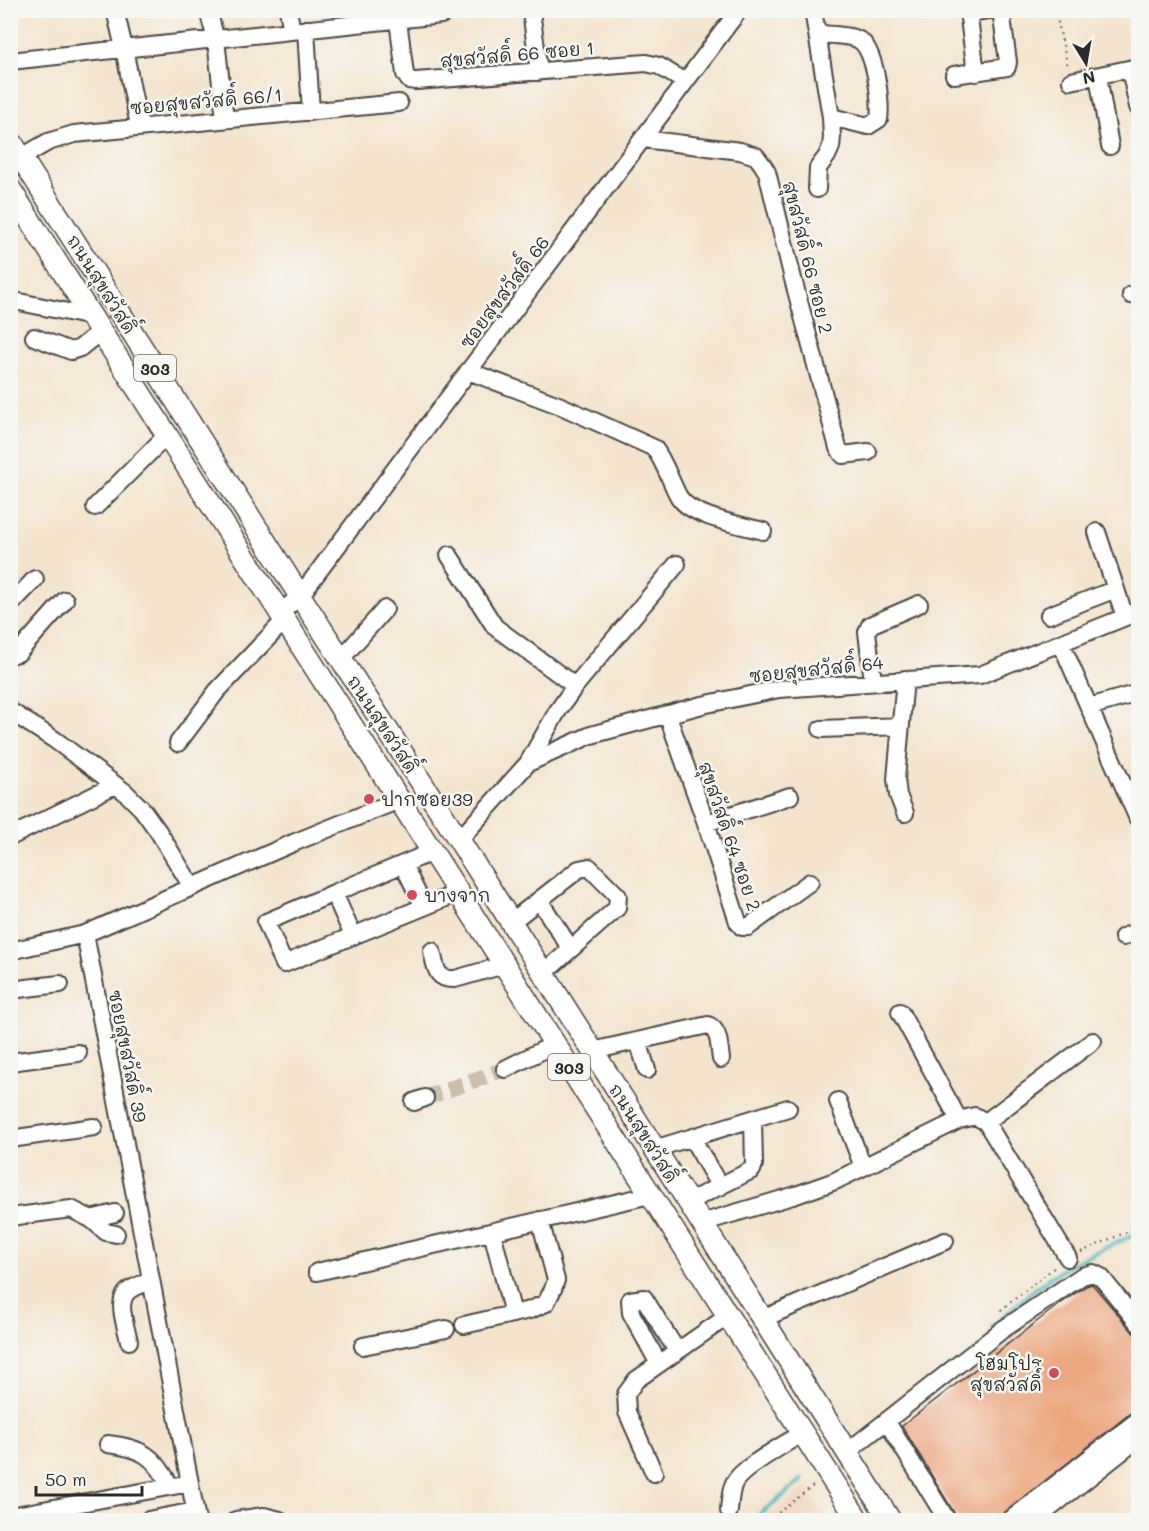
<svg xmlns="http://www.w3.org/2000/svg" width="1149" height="1531" viewBox="0 0 1149 1531" font-family="Mali,'Playpen Sans Thai',sans-serif">
<rect width="100%" height="100%" fill="#f6f6f2"/>
<filter id="ink" filterUnits="userSpaceOnUse"><feTurbulence type="fractalNoise" baseFrequency=".0167" numOctaves="2"/><feDisplacementMap in="SourceGraphic" scale="12" xChannelSelector="R" yChannelSelector="G"/><feConvolveMatrix kernelMatrix="1 2 1 2 8 2 1 2 1" color-interpolation-filters="sRGB"/></filter>
<filter id="wash" filterUnits="userSpaceOnUse"><feTurbulence type="fractalNoise" baseFrequency=".008" numOctaves="4" result="noise"/><feDisplacementMap in="SourceGraphic" scale="24" xChannelSelector="R" yChannelSelector="G"/><feGaussianBlur stdDeviation="1.35" result="paint"/><feColorMatrix in="noise" values="0 0 0 0 0 0 0 0 0 0 0 0 0 0 0 0 0 1.4 0 .05"/><feComposite in="paint" operator="in"/></filter>
<g filter="url(#wash)">
<rect width="100%" height="100%" fill="#f4e4cd"/>
<!-- built -->
<path fill="#f3d4be" d="M806 1487 826 1520H764Z"/>
<g fill="none" stroke-linecap="round" stroke-linejoin="round">
<!-- stream -->
<path stroke="#45b5bc" stroke-width="4.5" d="M991 1328C1013 1308 1034 1287 1059 1272 1084 1256 1112 1245 1138 1233
M753 1520 802 1480"/>
</g>
<g id="blocks">
<!-- building -->
<path fill="#eca780" d="M1092 1284 1138 1338V1409L1132 1412 995 1521H959L902 1426 1053 1309 1086 1286Z"/>
</g>
</g>
<g filter="url(#ink)">
<use href="#blocks" fill-opacity="0" stroke="#494743" stroke-width="1.5"/>
<g fill="none" stroke-linecap="round" stroke-linejoin="round">
<!-- minor-tunnel -->
<path stroke="#ccbfad" stroke-width="16" stroke-dasharray="16 8" stroke-linecap="butt" d="M425 1098 505 1069"/>
<defs>
<path id="minor" d="M115 10 124 48 139 126
M208 10 216 40 225 119
M288 10 292 31
M531 10 539 72
M813 10 831 117 832 137 831 147 827 156 818 168 817 189
M968 10 976 73
M969 13 988 10
M398 20 405 74 409 80 416 81 646 63 659 66 685 82
M306 29 311 112
M818 34C828 35 851 35 859 40 875 48 882 103 879 119L868 126 831 117
M10 61 441 15 450 10
M1130 69 1138 107
M954 75 1007 67 1008 62 1001 10
M1098 76 1110 146
M1071 81 1138 67
M643 139 740 151 756 156 762 164 767 172 793 279 838 448 843 455 868 452
M22 157 48 142 74 134 399 103
M1131 295 1138 294
M10 300 92 317
M34 337 71 351 80 348 101 331
M468 371 561 406 654 448C665 462 670 481 679 497 691 517 741 525 763 531
M95 507 167 435
M1097 532 1125 617
M449 555 495 627 575 686 557 712 528 763
M10 605 35 579
M280 613 300 596 739 10
M1049 615 1116 589
M1061 643 1138 819
M10 655 18 653 65 600
M341 659 385 609
M905 679 896 779 898 795 905 813
M873 681 867 632 870 625 919 604
M575 686 677 564
M1089 707 1138 693
M10 711 55 740 125 792 142 809 158 831 192 887
M667 714 706 823 738 922 742 927H748L810 882
M821 729 901 726
M178 743 217 691 285 620
M706 823 790 796
M10 837 115 785
M459 840 528 763 591 735 702 705 779 689 980 675 1138 612
M403 864 424 907
M334 893 266 922 284 964 458 893
M539 900 571 949
M511 922 579 869 589 867 618 896 617 908 543 974
M353 936 334 893 432 852
M1123 937 1138 931
M10 951 85 934
M432 951C436 967 435 980 455 979L504 965
M10 990 60 984
M900 1012 959 1120 975 1116 986 1122 1068 1258
M638 1041 647 1070
M592 1051 708 1025C720 1030 719 1047 721 1059
M10 1062 78 1053
M505 1069 555 1044
M838 1101 863 1167
M414 1102 425 1098
M986 1122 1093 1041
M692 1138 720 1187
M10 1139 94 1127
M654 1149 788 1108
M688 1202 752 1170 754 1164 753 1119
M115 1213 91 1219 106 1232 116 1234
M10 1217 71 1209 91 1219
M701 1223 796 1195 835 1181 959 1120
M492 1232 513 1314
M317 1272 650 1195
M762 1319 945 1241
M464 1325 530 1310 546 1303 553 1289 556 1280 540 1220
M129 1341C126 1325 113 1297 133 1288 139 1285 145 1283 151 1282
M363 1346 446 1329
M659 1364 631 1313 630 1300 644 1298 677 1351
M887 1422 947 1520
M108 1444C142 1448 155 1456 170 1486
M847 1452 1002 1330 1082 1276 1093 1273 1101 1277 1138 1323
M654 1473 627 1412 626 1394 636 1380 728 1316
M729 1511C730 1501 730 1492 734 1483 742 1467 786 1444 802 1433
M10 1516 190 1483
M148 1520 195 1511
M197 1520 85 934 293 843 399 800
M236 1520 264 1516 280 1520
M1010 1520 1138 1420
M1035 1520 1138 1439"/>
<path id="major" d="M10 140 300 596 459 840 890 1520
M10 189 858 1520"/>
</defs>
<!-- minor casing -->
<use href="#minor" stroke="#494743" stroke-width="20"/>
<!-- major casing -->
<use href="#major" stroke="#494743" stroke-width="24"/>
<!-- path -->
<path stroke="#494743" stroke-width="2" stroke-dasharray="1.5 4.5" stroke-linecap="butt" d="M1055 10 1068 67
M1081 1252 1138 1227
M1001 1310 1055 1267
M769 1520 814 1485"/>
<!-- minor -->
<use href="#minor" stroke="#fff" stroke-width="16"/>
<!-- major -->
<use href="#major" stroke="#fff" stroke-width="21"/>
</g>
</g>
<!-- markers -->
<g fill="#d1495b" stroke="#f6f6f2" stroke-width="2">
<circle cx="369" cy="799" r="6"/>
<circle cx="412" cy="895" r="6"/>
<circle cx="1054" cy="1373" r="6"/>
</g>
<g text-anchor="middle" dominant-baseline="central" stroke-width="5" stroke-linejoin="round" paint-order="stroke">
<!-- shield labels -->
<g fill="#f6f6f2" stroke="#686867" stroke-width="1.5">
<rect x="134" y="355" width="42" height="26" rx="4.5"/>
<rect x="548" y="1054" width="42" height="26" rx="4.5"/>
</g>
<g font-size="16" font-weight="bold" fill="#2b2b2b">
<text x="155" y="368">303</text>
<text x="569" y="1067">303</text>
</g>
<!-- street labels -->
<g font-size="18" fill="#2b2b2b" stroke="#f6f6f2">
<text transform="translate(517 54) rotate(-5)">สุขสวัสดิ์ 66 ซอย 1</text>
<text transform="translate(206 101) rotate(-5)">ซอยสุขสวัสดิ์ 66/1</text>
<text transform="translate(808 257) rotate(76)">สุขสวัสดิ์ 66 ซอย 2</text>
<text transform="translate(102 284) rotate(58)">ถนนสุขสวัสดิ์</text>
<text transform="translate(504 292) rotate(-53)">ซอยสุขสวัสดิ์ 66</text>
<text transform="translate(816 669) rotate(-6)">ซอยสุขสวัสดิ์ 64</text>
<text transform="translate(383 724) rotate(57)">ถนนสุขสวัสดิ์</text>
<text transform="translate(730 836) rotate(71)">สุขสวัสดิ์ 64 ซอย 2</text>
<text transform="translate(128 1056) rotate(79)">ซอยสุขสวัสดิ์ 39</text>
<text transform="translate(644 1133) rotate(58)">ถนนสุขสวัสดิ์</text>
</g>
<!-- poi labels -->
<g font-size="18" fill="#2b2b2b" stroke="#f6f6f2" text-anchor="start">
<text x="381" y="799">ปากซอย39</text>
<text x="424" y="895">บางจาก</text>
<text x="1042" y="1363" text-anchor="end">โฮมโปร<tspan x="1042" dy="21">สุขสวัสดิ์</tspan></text>
</g>
</g>
<!-- margin -->
<rect width="1149" height="1531" fill="none" stroke="#f6f6f2" stroke-width="36"/>
<!-- north arrow -->
<g transform="translate(1086 63) rotate(169)" stroke="#f6f6f2" stroke-width="4.5" paint-order="stroke">
<path d="M0-4.5L10 22L0 15L-10 22Z" fill="#2b2b2b"/>
<text y="-9" font-size="16" font-weight="bold" text-anchor="middle" fill="#2b2b2b">N</text>
</g>
<!-- scale -->
<path d="M36 1486v9h106v-9" fill="none" stroke="#2b2b2b" stroke-width="3"/>
<text x="45" y="1486" font-size="18" fill="#2b2b2b" stroke="#f6f6f2" stroke-width="4.5" paint-order="stroke">50 m</text>
</svg>
